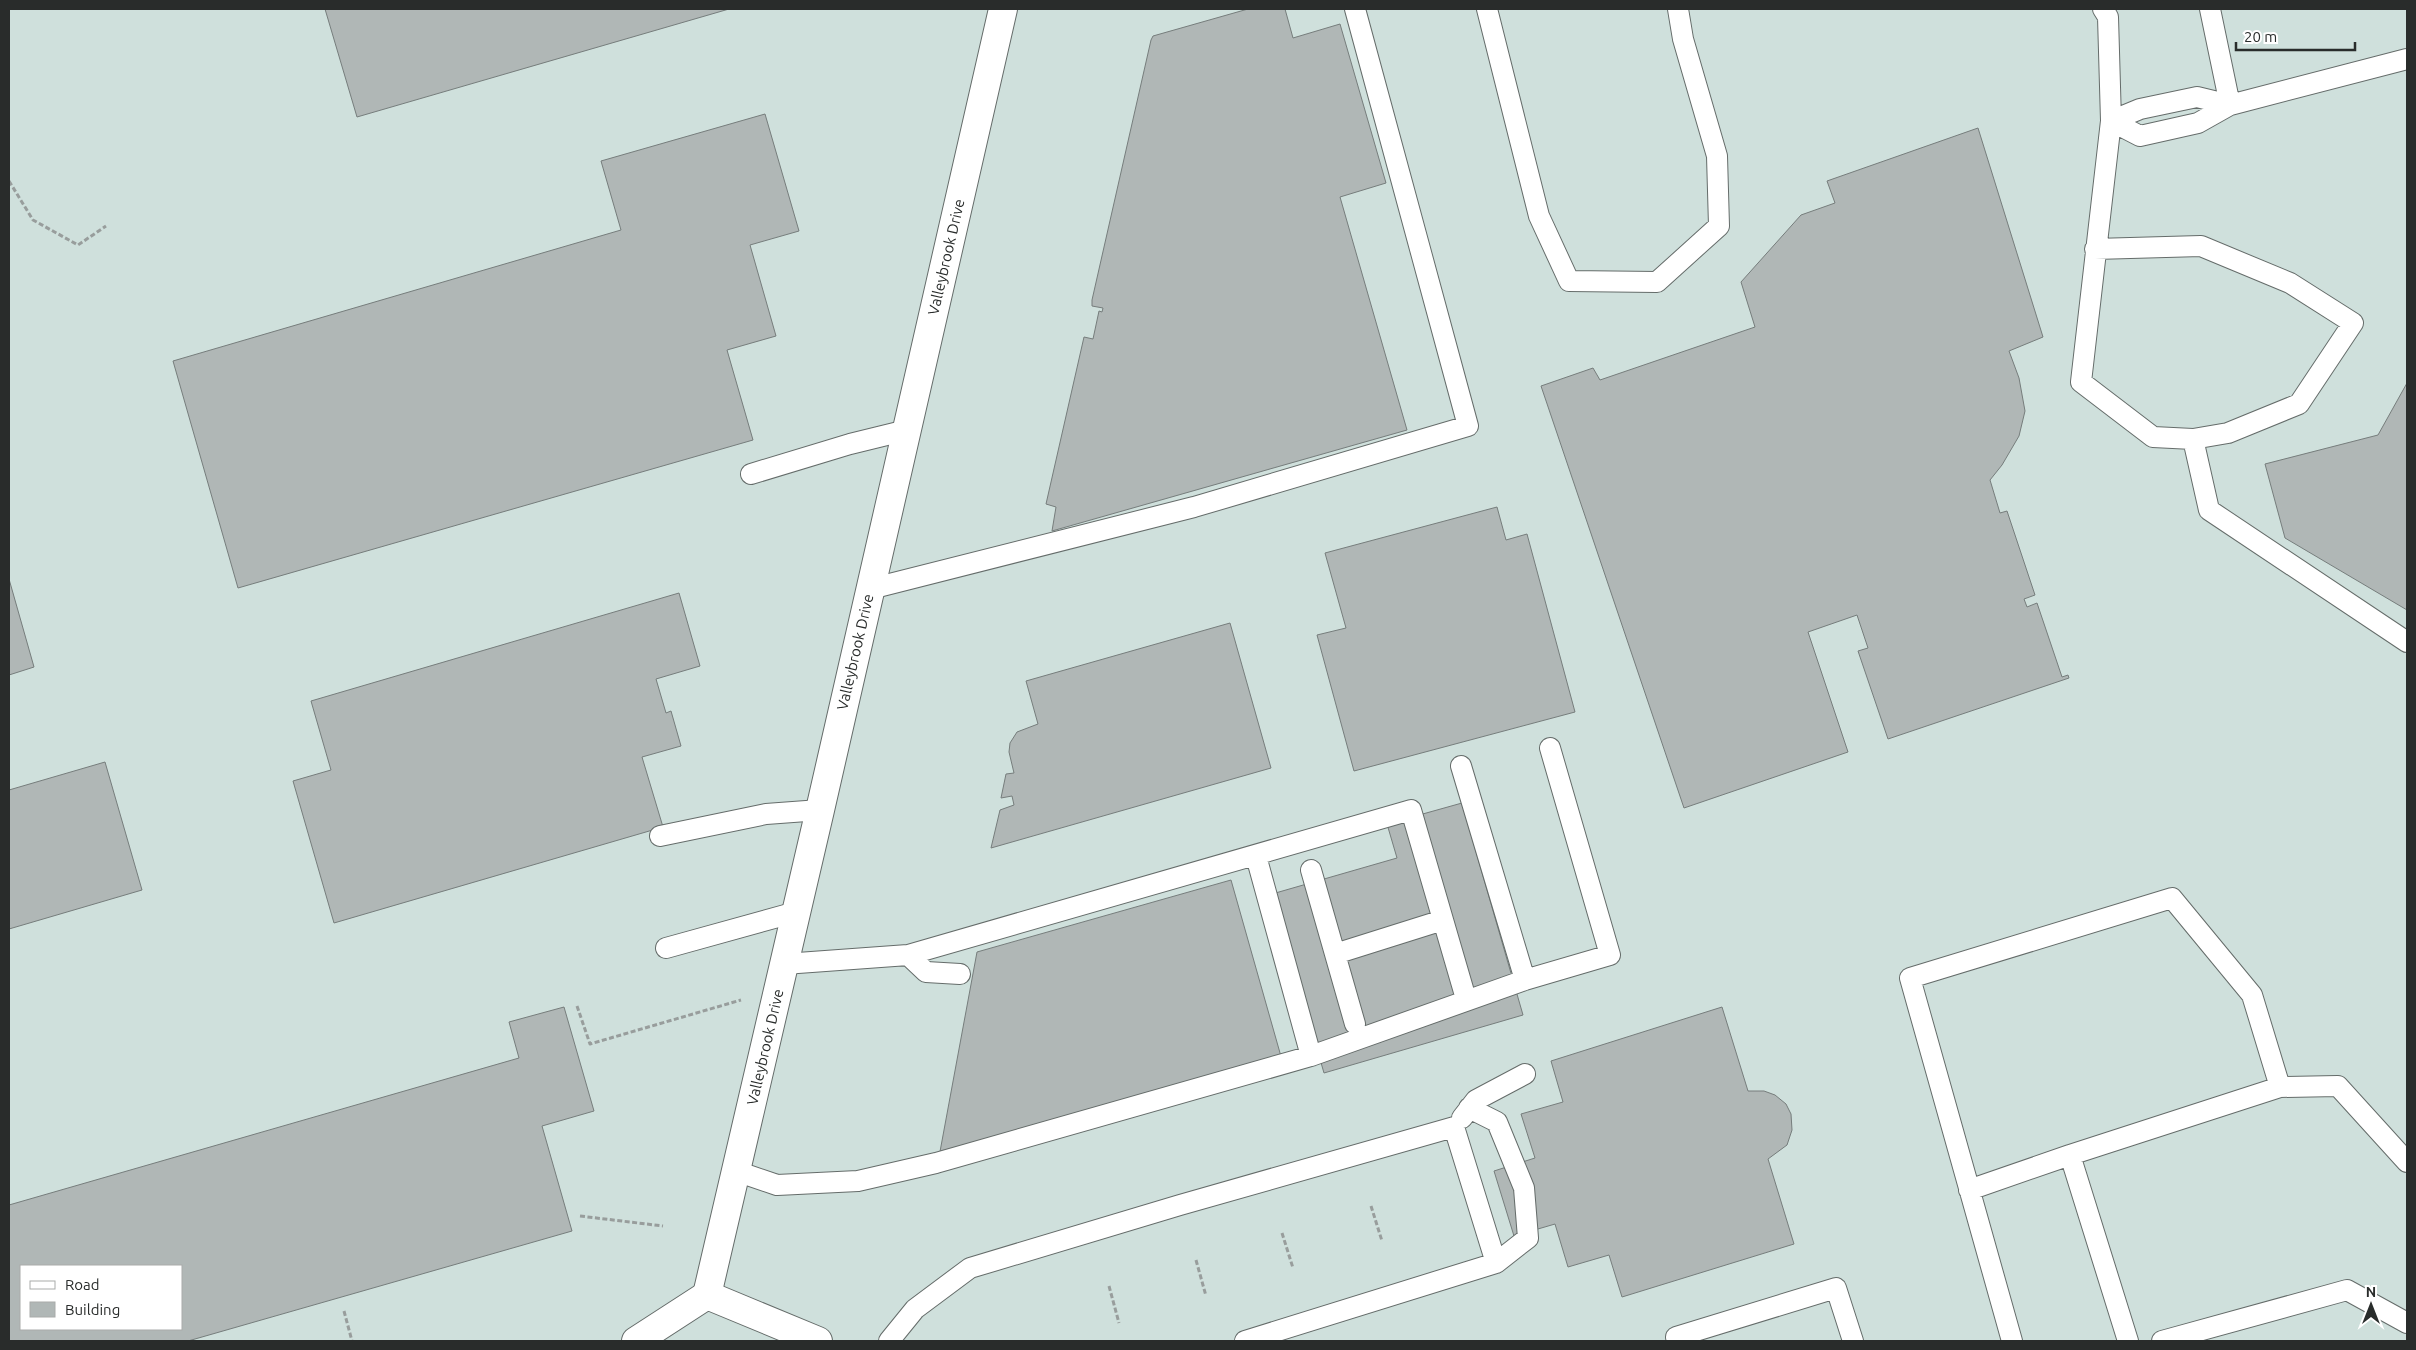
<svg xmlns="http://www.w3.org/2000/svg" width="2416" height="1350" viewBox="0 0 2416 1350" font-family="Ubuntu,sans-serif">
<rect width="100%" height="100%" fill="#e4ecea"/>
<!-- built -->
<path fill="#cfe0dc" fill-rule="evenodd" d="M9 9H2407V1341H9ZM21 1266H181V1329H21Z"/>
<!-- building -->
<path fill="#b0b7b6" stroke="#767d7c" fill-rule="evenodd" d="M325 9H729L357 117Z
M1248 9H1285L1293 38 1340 24 1386 183 1340 197 1407 430 1052 531 1056 507 1046 504 1084 337 1093 339 1099 311 1102 312 1103 308 1092 306V300L1151 40 1153 36Z
M765 114 799 231 750 245 776 336 727 350 753 440 238 588 173 361 621 230 601 161Z
M1978 128 2043 337 2009 351 2019 378 2025 411 2019 436 2002 465 1990 480 2000 513 2007 511 2035 595 2024 599 2027 607 2037 603 2062 677 2068 675 2069 678 1888 739 1858 651 1868 648 1857 615 1808 632 1848 752 1684 808 1541 386 1593 368 1600 380 1755 327 1741 282 1801 215 1835 203 1827 181Z
M2407 383V610L2285 538 2265 464 2378 435Z
M1497 507 1506 540 1527 534 1575 712 1354 771 1317 635 1346 628 1325 553Z
M9 579 34 667 9 675Z
M679 593 700 666 656 679 666 713 671 711 681 746 642 757 663 827 334 923 293 781 331 770 311 701Z
M1230 623 1271 768 991 848 1000 810 1014 805 1012 796 1001 798 1006 774 1014 773 1009 752 1010 743 1017 732 1038 724 1026 681Z
M105 762 142 890 9 929V790Z
M1462 803 1523 1015 1324 1073 1272 894 1397 858 1387 824Z
M1231 880 1282 1060 939 1157 977 952Z
M564 1007 594 1111 542 1126 572 1231 188 1341H9V1205L519 1058 509 1022ZM21 1266H181V1329H21Z
M1722 1007 1748 1091H1764L1775 1095 1786 1104 1791 1114 1792 1130 1787 1145 1768 1159 1794 1244 1622 1297 1609 1255 1568 1267 1555 1224 1514 1236 1494 1171 1535 1158 1521 1114 1563 1102 1551 1061Z"/>
<g fill="none" stroke-linecap="round" stroke-linejoin="round">
<defs>
<path id="service" d="M1487 9 1539 216 1569 281 1657 282 1719 226 1717 156 1683 39 1678 9
M2210 9 2230 105
M2111 121 2140 136 2198 123 2230 105 2407 59
M2111 121 2140 109 2197 97 2230 105
M2095 249 2201 246 2290 283 2353 323 2299 404 2228 433 2193 439 2153 437 2081 382 2111 121 2108 17 2103 9
M2193 439 2209 510 2407 642
M751 474 850 444 907 430
M870 589 1194 507 1468 426 1355 9
M660 836 766 814 820 810
M1256 856 1311 1056
M1311 870 1335 954 1443 920
M666 948 796 912
M1335 954 1355 1024
M908 955 926 972 960 974
M784 964 908 955 1411 810 1464 992
M1525 980 1610 955 1550 748
M1469 1108 1497 1122 1524 1188 1528 1238 1496 1263
M1462 1118 1476 1100 1525 1074
M2070 1155 2280 1087
M736 1171 777 1185 858 1181 936 1163 1311 1056 1525 980 1461 766
M1969 1190 2070 1155 2128 1341
M889 1341 915 1309 970 1268 1180 1205 1454 1127 1496 1263 1245 1341
M1677 1341 1676 1337 1836 1288 1853 1341
M2012 1341 1910 978 2172 898 2252 995 2280 1087 2338 1086 2407 1162
M2162 1341 2347 1290 2407 1323"/>
<path id="minor" d="M707 1295 820 810 1003 9"/>
<path id="tertiary" d="M636 1341 707 1295 818 1341"/>
</defs>
<!-- service casing -->
<use href="#service" stroke="#656c6a" stroke-width="22"/>
<!-- minor casing -->
<use href="#minor" stroke="#656c6a" stroke-width="30"/>
<!-- tertiary casing -->
<use href="#tertiary" stroke="#656c6a" stroke-width="30"/>
<!-- path -->
<path stroke="#989d9c" stroke-width="3" stroke-dasharray="5 2.5" stroke-linecap="butt" d="M9 181 33 220 78 245 106 226
M577 1006 590 1044 741 1000
M1371 1206 1382 1241
M580 1216 663 1226
M1282 1233 1293 1268
M1196 1260 1206 1296
M1109 1286 1119 1323
M344 1311 352 1341"/>
<!-- service -->
<use href="#service" stroke="#fff" stroke-width="20"/>
<!-- minor -->
<use href="#minor" stroke="#fff" stroke-width="28"/>
<!-- tertiary -->
<use href="#tertiary" stroke="#fff" stroke-width="28"/>
</g>
<g text-anchor="middle" dominant-baseline="central" stroke-width="4" stroke-linejoin="round" paint-order="stroke">
<!-- street labels -->
<g font-size="15" fill="#292c2b" stroke="#fff">
<text transform="translate(946 257) rotate(-77)">Valleybrook Drive</text>
<text transform="translate(855 652) rotate(-77)">Valleybrook Drive</text>
<text transform="translate(765 1047) rotate(-77)">Valleybrook Drive</text>
</g>
</g>
<!-- border -->
<rect width="2416" height="1350" fill="none" stroke="#292c2b" stroke-width="20"/>
<!-- legend -->
<rect x="20" y="1265" width="162" height="65" fill="#ffffff" stroke="#a9abaa"/>
<rect x="30" y="1281" width="25" height="8" fill="#ffffff" stroke="#a9abaa"/>
<text x="65" y="1290" font-size="15" fill="#292c2b">Road</text>
<rect x="30" y="1302" width="25" height="15" fill="#b0b7b6" stroke="#a9abaa"/>
<text x="65" y="1315" font-size="15" fill="#292c2b">Building</text>
<!-- north arrow -->
<g transform="translate(2371 1305)" stroke="#ffffff" stroke-width="4" paint-order="stroke">
<path d="M0-4L9 19L0 12L-9 19Z" fill="#292c2b"/>
<text y="-8" font-size="14" font-weight="bold" text-anchor="middle" fill="#292c2b">N</text>
</g>
<!-- scale -->
<path d="M2236 42v8h119v-8" fill="none" stroke="#292c2b" stroke-width="2.5"/>
<text x="2244" y="42" font-size="15" fill="#292c2b" stroke="#ffffff" stroke-width="4" paint-order="stroke">20 m</text>
</svg>
